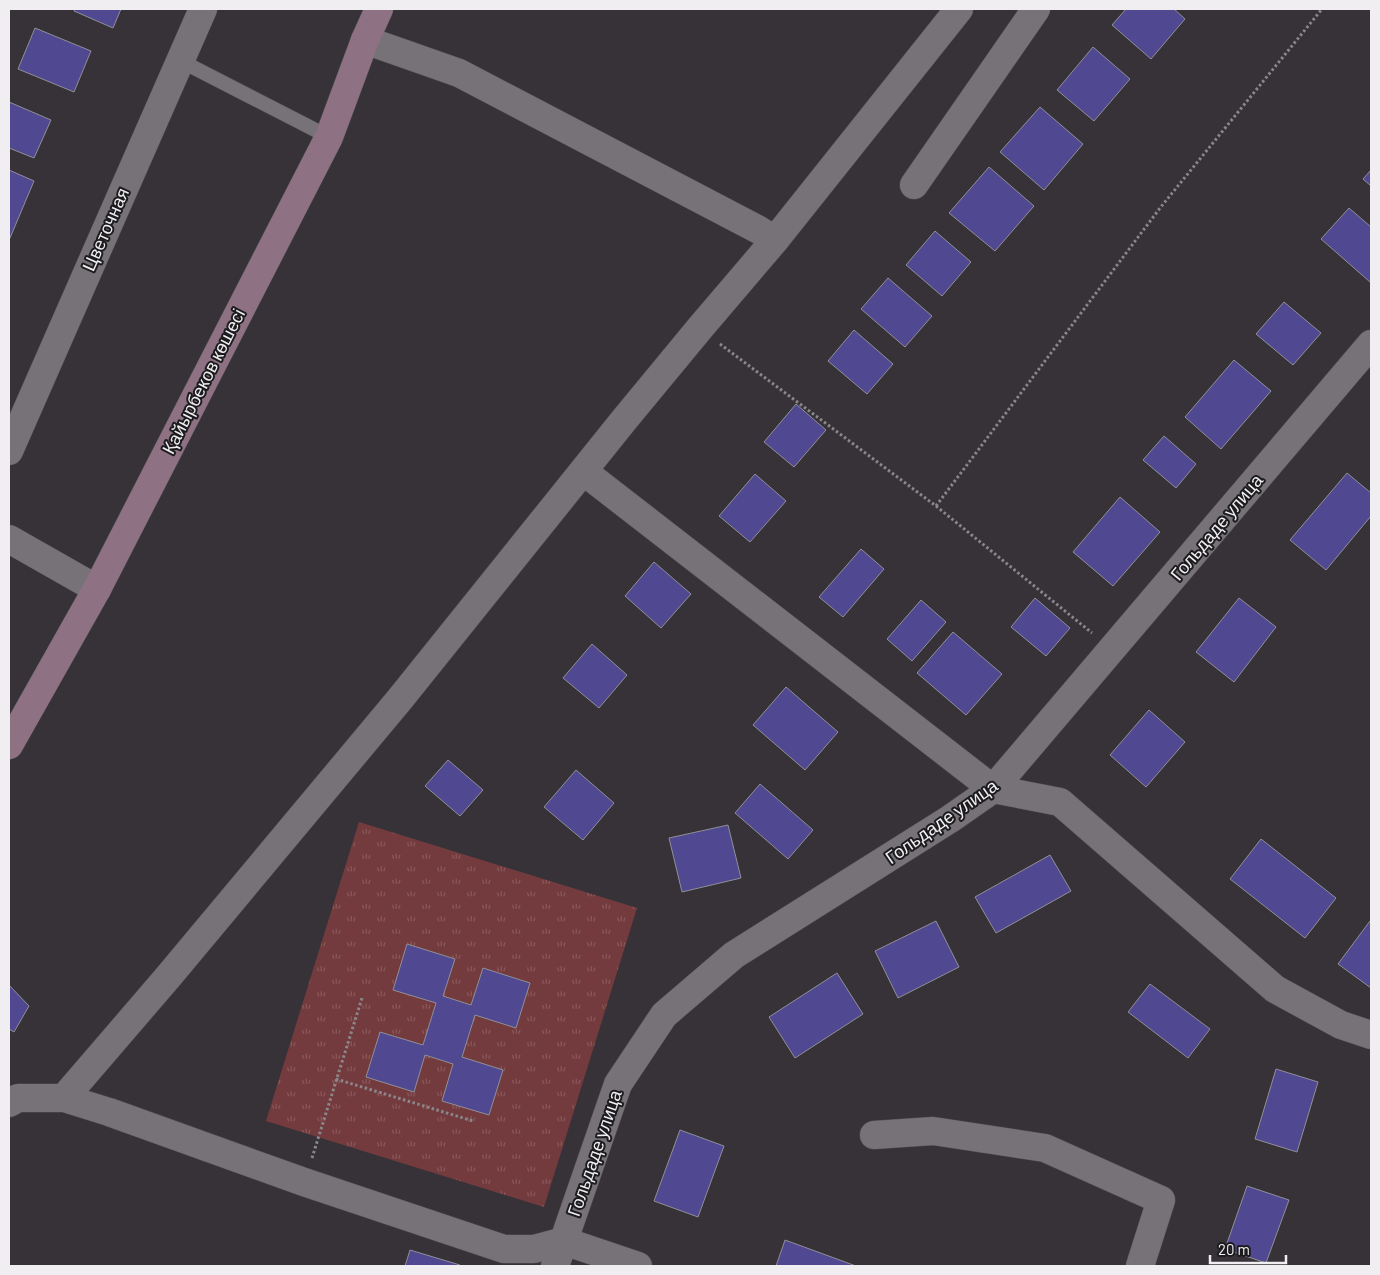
<svg xmlns="http://www.w3.org/2000/svg" width="1380" height="1275" viewBox="0 0 1380 1275" font-family="Barlow,sans-serif">
<defs>
<pattern id="grass-tufts" width="24" height="20" patternUnits="userSpaceOnUse" patternTransform="scale(1.25)"><rect width="24" height="20" fill="#743b3e"/><path d="M3 7l-1-3M5 7V3M7 7l1-3M15 17l-1-3M17 17v-4M19 17l1-3" fill="none" stroke="#88585a"/></pattern>
</defs>
<rect width="100%" height="100%" fill="#363237"/>
<!-- grass -->
<path fill="url(#grass-tufts)" d="M359 822 637 908 544 1207 266 1121Z"/>
<!-- building -->
<path fill="#514892" stroke="#909096" d="M75 9H121L113 28 74 11Z
M1126 9H1174L1185 19 1151 59 1112 25Z
M35 28 91 51 74 92 18 69Z
M1093 47 1130 79 1094 121 1057 90Z
M9 102 51 120 34 158 9 148Z
M1040 107 1083 144 1044 190 1000 152Z
M989 167 1034 206 995 251 949 213Z
M9 170 34 181 10 238H9Z
M1371 170V186L1363 179Z
M1349 208 1371 227V281L1370 282 1321 239Z
M935 231 971 262 942 296 906 265Z
M888 278 932 316 905 347 861 309Z
M1284 302 1321 333 1293 365 1256 334Z
M854 330 893 364 867 394 828 361Z
M1234 360 1271 391 1221 449 1185 417Z
M796 404 826 430 794 467 764 442Z
M1164 436 1196 464 1176 488 1143 460Z
M1347 473 1371 493V516L1326 570 1290 540Z
M755 474 786 501 750 542 719 516Z
M1120 497 1160 532 1113 586 1073 552Z
M861 549 884 569 843 617 819 597Z
M654 562 691 594 661 628 625 596Z
M1035 598 1070 628 1046 656 1011 627Z
M1239 598 1276 627 1234 682 1196 652Z
M921 600 946 622 912 661 887 639Z
M953 632 1002 674 966 715 917 673Z
M592 644 627 675 599 708 563 678Z
M786 687 838 732 805 770 753 725Z
M1149 710 1185 742 1146 787 1110 755Z
M448 760 483 790 460 816 425 786Z
M576 770 614 803 583 840 544 807Z
M760 784 813 830 788 859 735 813Z
M728 825 741 878 682 892 669 838Z
M1261 839 1336 898 1305 938 1230 879Z
M1050 855 1071 891 996 933 975 897Z
M936 921 959 967 898 998 875 951Z
M1370 921 1371 922V988L1338 964Z
M407 944 455 959 443 996 471 1005 483 968 530 983 516 1028 475 1015 462 1057 503 1070 489 1115 442 1101 453 1064 425 1055 414 1092 366 1077 380 1032 423 1045 436 1003 393 990Z
M837 973 863 1014 795 1058 769 1017Z
M1150 984 1210 1029 1188 1058 1128 1012Z
M9 985 29 1006 14 1032 9 1029Z
M1276 1069 1318 1082 1297 1152 1255 1139Z
M680 1130 724 1146 698 1217 654 1201Z
M1247 1186 1289 1200 1266 1263 1225 1249Z
M785 1240 856 1266H776Z
M410 1250 460 1265V1266H405Z"/>
<g fill="none" stroke-linecap="round" stroke-linejoin="round">
<defs>
<path id="lane" d="M179 60 329 137"/>
<path id="street" d="M365 40 459 73 759 230 775 240
M914 185 1036 9
M9 451 203 9
M583 471 993 789 1060 802 1275 989 1341 1025 1371 1035
M9 539 97 589
M64 1098 168 977 400 699 624 420 700 328 775 240 959 9
M9 1103 18 1098H64L109 1112 304 1182 504 1249H534L564 1241 638 1266
M874 1135 933 1131 1045 1148 1161 1200 1140 1266
M555 1266 618 1084 664 1015 734 955 950 819 993 789 1371 344"/>
<path id="secondary" d="M9 745 97 589 329 137 365 40 379 9"/>
</defs>
<!-- lane casing -->
<use href="#lane" stroke="#545156" stroke-width="15"/>
<!-- street casing -->
<use href="#street" stroke="#545156" stroke-width="29"/>
<!-- secondary casing -->
<use href="#secondary" stroke="#545156" stroke-width="29"/>
<!-- path -->
<path stroke="#8a878b" stroke-width="3" stroke-dasharray="2.5 2.5" stroke-linecap="butt" d="M720 344 936 506 1092 633
M936 506 1160 208 1322 9
M336 1079 473 1121
M312 1158 362 998"/>
<!-- lane -->
<use href="#lane" stroke="#767278" stroke-width="14"/>
<!-- street -->
<use href="#street" stroke="#767278" stroke-width="28"/>
<!-- secondary -->
<use href="#secondary" stroke="#8e7284" stroke-width="28"/>
</g>
<g text-anchor="middle" dominant-baseline="central" stroke-width="4" stroke-linejoin="round" paint-order="stroke">
<!-- street labels -->
<g font-size="18" fill="#f0eef1" stroke="#1c1b1d">
<text transform="translate(105 229) rotate(-66)">Цветочная</text>
<text transform="translate(203 381) rotate(-63)">Қайырбеков көшесі</text>
<text transform="translate(1216 527) rotate(-50)">Гольдаде улица</text>
<text transform="translate(941 821) rotate(-35)">Гольдаде улица</text>
<text transform="translate(594 1153) rotate(-71)">Гольдаде улица</text>
</g>
</g>
<!-- border -->
<rect width="1380" height="1275" fill="none" stroke="#f0eef1" stroke-width="20"/>
<!-- scale -->
<path d="M1210 1255v8h76v-8" fill="none" stroke="#f0eef1" stroke-width="2.5"/>
<text x="1218" y="1255" font-size="15" fill="#f0eef1" stroke="#1c1b1d" stroke-width="4" paint-order="stroke">20 m</text>
</svg>
